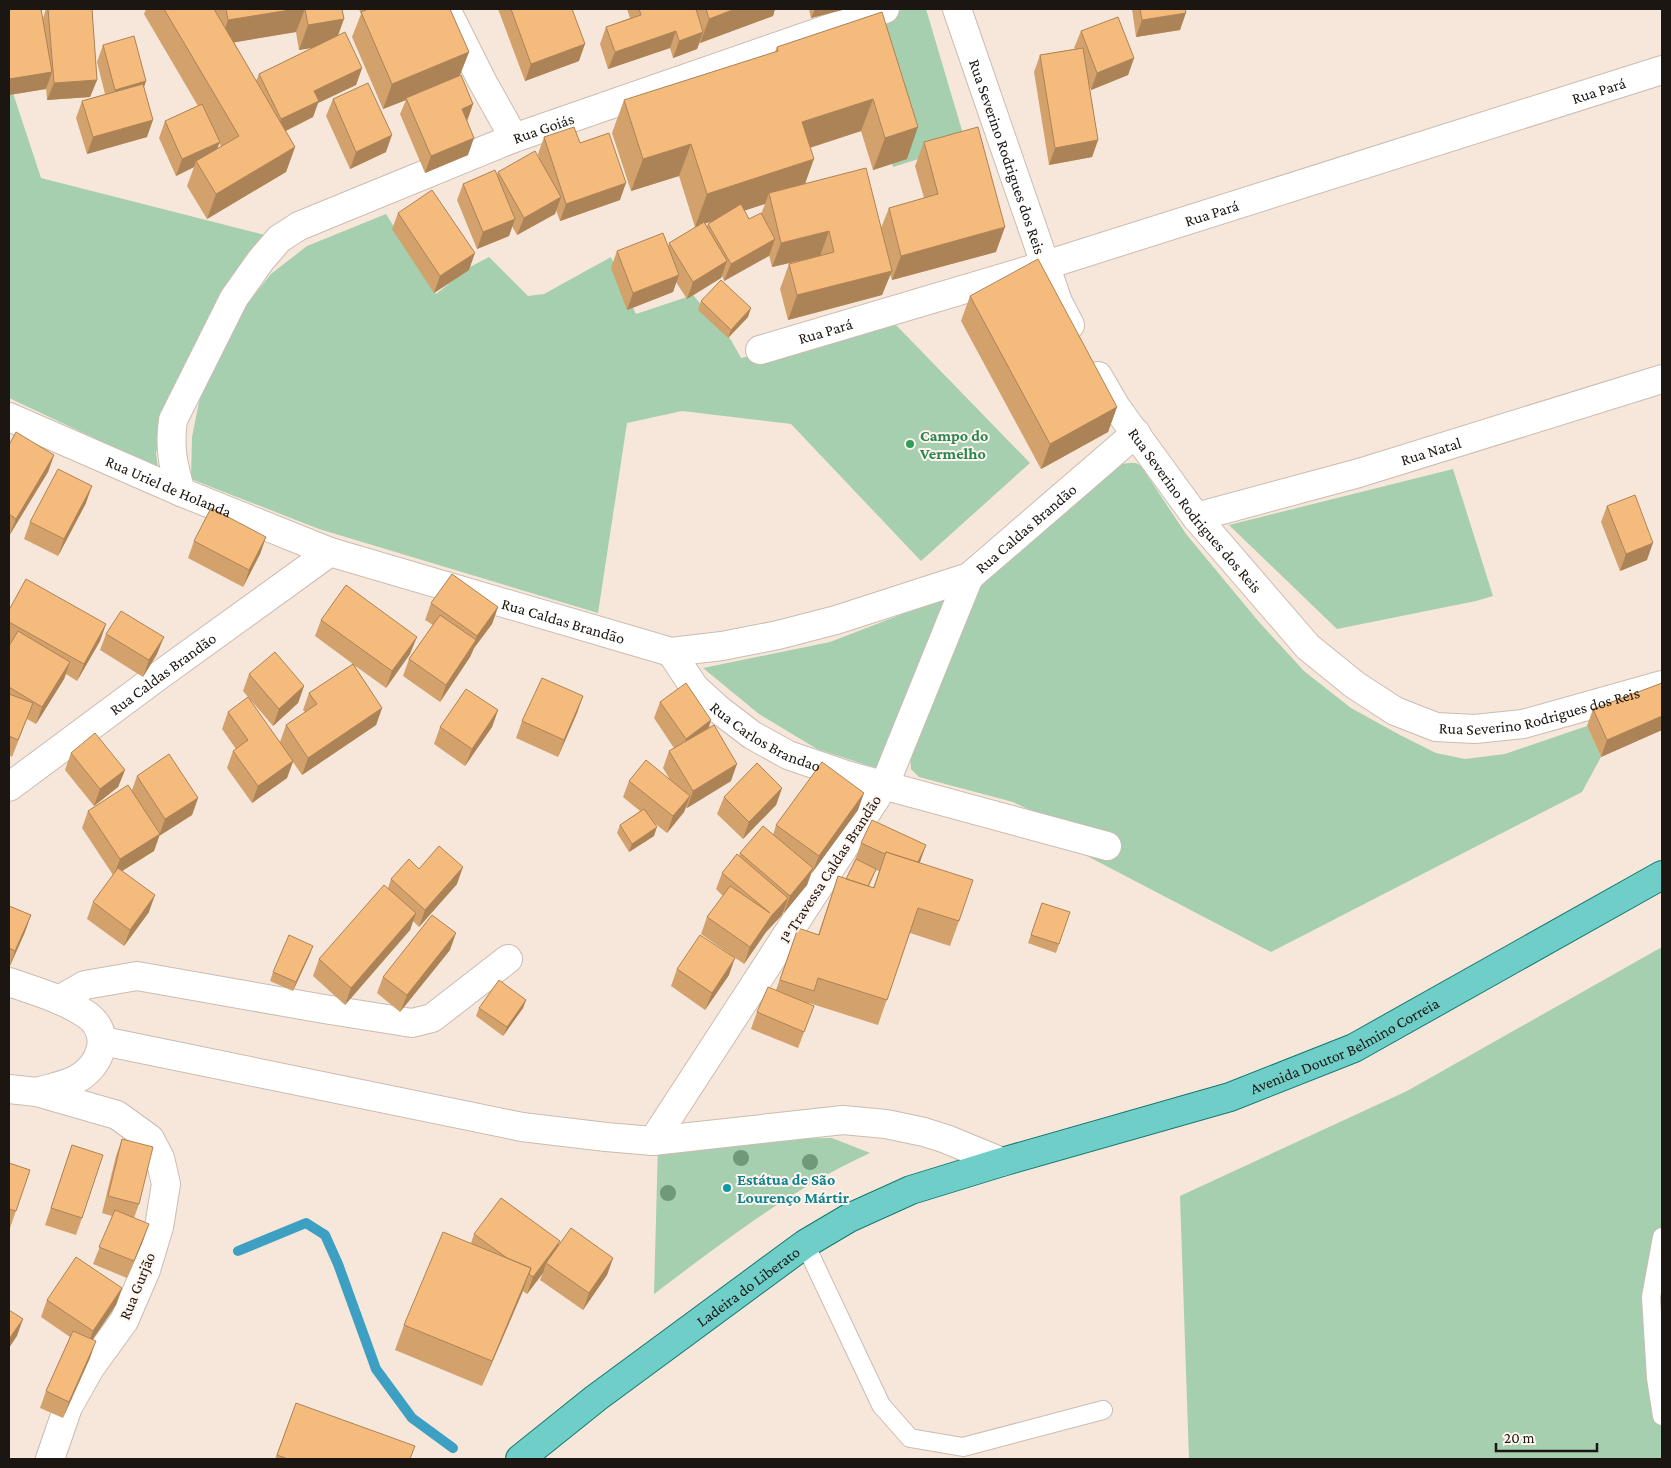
<svg xmlns="http://www.w3.org/2000/svg" width="1671" height="1468" viewBox="0 0 1671 1468" font-family="'Crimson Pro',serif">
<rect width="100%" height="100%" fill="#f7e7da"/>
<!-- green -->
<path fill="#a5cfae" d="M904 9H926L966 144 893 167 847 30Z
M9 81 41 178 265 235 164 423 156 453 158 468 9 398Z
M386 214 436 294 470 267 489 257 528 296 544 294 611 257 636 314 693 295 731 340 741 358 895 324 1030 463 921 561 791 424 682 411 627 423 598 613 319 529 191 479 192 437 204 377 236 318 271 274 307 246Z
M1130 463H1136L1141 466 1186 534 1259 622 1304 671 1351 708 1400 735 1436 753 1465 759 1505 754 1587 726 1601 757 1582 792 1271 952 1066 845 1042 816 1013 802 919 777 911 769 910 754 981 578 1120 464Z
M1453 469 1493 596 1476 601 1337 629 1229 525Z
M952 595 882 770 817 749 759 714 703 668 830 642Z
M1662 947V1459H1189L1180 1196 1407 1091Z
M832 1138 870 1153C791 1189 723 1242 654 1294L658 1144 721 1140Z"/>
<g fill="none" stroke-linecap="round" stroke-linejoin="round">
<!-- stream -->
<path stroke="#3da0c3" stroke-width="10" d="M238 1251 306 1223 325 1235 338 1264 376 1369 412 1418 453 1448"/>
<defs>
<path id="lane" d="M1662 1237 1651 1297 1656 1378 1662 1416
M805 1244 881 1405 910 1438 963 1447 1103 1410"/>
<g id="street">
<path d="M446 9 482 81 514 138"/>
<path id="s1" d="M760 350 1046 265 1662 70"/>
<path id="s2" d="M9 417 181 492 330 552"/>
<path id="s3" d="M181 492C173 465 169 447 173 420L234 298 261 260 279 239 299 226 514 138 885 9"/>
<path id="s4" d="M1196 517 1359 473 1662 379"/>
<path id="s5" d="M671 652 694 687 718 709 752 735 788 755 846 775 1107 846"/>
<path id="s6" d="M9 787 157 677 330 552 671 652 722 646 778 635 836 620 969 577 1136 433"/>
<path d="M9 982C35 991 64 999 87 1015 113 1034 101 1065 77 1079 66 1085 50 1088 37 1092"/>
<path d="M59 1000 85 985 137 976 324 1009 412 1023 432 1018 508 959"/>
<path d="M103 1041 522 1127 606 1137 653 1141 843 1120 886 1124 924 1132 946 1139 1002 1162"/>
<path d="M9 1089 37 1092 117 1115 150 1139 160 1158 166 1184 159 1227 146 1270 124 1321 90 1368 68 1407 50 1459"/>
<path d="M653 1141 885 784 969 577"/>
</g>
<g id="secondary">
<path id="s7" d="M957 9 1058 302 1070 325"/>
<path id="s8" d="M1098 376 1116 407 1196 517 1308 647 1355 685 1395 711 1436 727 1475 729 1523 724 1662 685"/>
</g>
<g id="primary">
<path id="s9" d="M520 1459 596 1398 805 1244 849 1218 911 1190 1002 1162 1230 1097 1354 1048 1662 875"/>
</g>
</defs>
<!-- lane casing -->
<use href="#lane" stroke="#cbbcb0" stroke-width="20"/>
<!-- street casing -->
<use href="#street" stroke="#cbbcb0" stroke-width="30"/>
<!-- secondary casing -->
<use href="#secondary" stroke="#cbbcb0" stroke-width="30"/>
<!-- primary casing -->
<use href="#primary" stroke="#147970" stroke-width="30"/>
<!-- lane -->
<use href="#lane" stroke="#fff" stroke-width="18"/>
<!-- street -->
<use href="#street" stroke="#fff" stroke-width="28"/>
<!-- secondary -->
<use href="#secondary" stroke="#fff" stroke-width="28"/>
<!-- primary -->
<use href="#primary" stroke="#70cec8" stroke-width="28"/>
</g>
<!-- trees -->
<g fill="#709979">
<circle cx="741" cy="1158" r="8"/>
<circle cx="810" cy="1162" r="8"/>
<circle cx="668" cy="1193" r="8"/>
</g>
<!-- wall -->
<path fill="#d3a16b" fill-rule="evenodd" d="M9 9 43 18 46 9H92L97 80 90 97 47 100 46 87V89L9 95Z
M146 9H342L338 35 362 68 356 85 318 103 313 117 286 131 295 147 286 172 207 219 187 186 194 167 176 176 159 138 165 121 198 106 144 14ZM296 32 299 50 312 48 259 74 256 81 234 42ZM219 143 221 146 217 149Z
M359 9H450L469 52 460 75 473 104 467 121 468 155 425 173 400 114 406 100 383 109 352 37 361 14Z
M498 9H572L579 61 525 81Z
M627 9H775L773 16 700 43V42L697 49 673 58 670 48 608 69 600 44 606 27 630 18Z
M809 9H846L811 18Z
M1132 9H1185L1180 30 1136 37Z
M882 12 907 159 873 170 861 131 810 148 805 184 881 228 889 208 924 198 915 166 924 142 996 252 892 280 890 274 882 295 788 320 780 289 789 264 820 256 772 267 769 255 724 281 722 276 721 278 687 299 676 282 673 292 627 310 611 268 617 251 668 247 669 243 700 225 695 227 679 176 631 191 612 133 624 100 775 52 777 47ZM765 204 761 214 749 219 744 210ZM712 221 708 224 707 226 705 223Z
M1081 31 1134 58 1128 75 1091 90 1089 85 1098 140 1092 157 1049 165 1034 72 1040 55 1075 49 1074 48Z
M103 45 146 81 144 87 147 137 87 154 76 118 82 101 105 94 97 62Z
M333 99 386 152 350 169 326 116Z
M544 137 580 143 620 200 560 221 556 210 555 214 517 235 512 226 509 236 477 249 457 200 463 184 497 175 498 172 539 157 538 154Z
M398 213 469 270 434 293 392 229Z
M970 296 1117 407 1108 432 1041 469 961 321Z
M701 301 748 317 728 338 698 310Z
M9 445 54 455 48 472 9 536Z
M86 503 58 556 24 539 30 522Z
M1607 506 1647 560 1620 571 1601 522Z
M266 537 260 554 243 587 188 558 194 541Z
M431 603 498 607 492 624 474 648 470 657 440 702 403 676 409 659 433 625 425 620Z
M9 610 106 624 100 641 77 681 66 674 64 679 36 724 27 719 12 757 9 755V646L11 643 9 642Z
M321 620 410 654 386 688 354 665 382 708 376 725 302 775 293 762 287 778 252 803 227 768 233 751 236 749 222 729 228 712 280 742 286 725 305 712 303 710 309 693 353 664 315 636Z
M106 634 157 654 143 677 100 650Z
M249 674 304 686 298 703 273 726 243 691Z
M1662 683V730L1601 757 1587 726 1593 709Z
M583 696 577 713 558 757 516 738 522 721Z
M660 702 711 720 709 728 731 781 687 808 686 807 684 812 667 833 653 822 654 836 629 852 617 833 620 825 640 811 623 797 629 781 669 778 663 768 669 751 674 748 654 718Z
M498 710 492 727 465 766 434 744 440 727Z
M71 753 125 770 118 787 94 806 65 770Z
M137 776 198 798 192 815 159 836 154 851 122 871 149 912 124 946 87 919 93 902 113 875 82 828 88 811 132 790Z
M782 788 776 805 743 839 717 814 724 797Z
M858 810 812 873V872L807 885 784 913 783 912 782 915 766 932 744 964 701 934 707 917 723 896 716 889 722 873 739 856 740 853 773 835 776 825Z
M861 843 919 863 959 921 950 946 910 933 878 1025 809 1003V1004L814 1006 798 1048 751 1029 757 1012 776 990 798 928 818 935 838 876 846 879 855 860ZM876 870 879 871 873 888 869 886Z
M419 869 457 884 419 927 413 921 410 930 345 1005 313 976 319 959 388 888 391 879Z
M1042 903 1059 944 1056 953 1028 943Z
M9 906 31 915 25 932 9 968Z
M450 950 400 1012 377 993 383 977Z
M310 954 293 991 270 981 273 972Z
M677 969 729 975 705 1010 671 986Z
M526 1000 523 1008 503 1036 476 1016 479 1008Z
M122 1139 139 1204 134 1218 143 1241 127 1278 93 1264 112 1216 102 1213 116 1156Z
M72 1145 82 1218 76 1235 45 1225Z
M9 1163 30 1170 10 1228H9Z
M474 1234 558 1247 613 1258 607 1275 583 1310 540 1280 543 1273 527 1294 523 1291 482 1386 395 1350 404 1325 471 1243Z
M122 1288 116 1305 92 1340 90 1358 63 1418 40 1408 46 1391 70 1337 41 1317 47 1300Z
M296 1403 410 1459H275Z"/>
<!-- shaded-wall -->
<path fill="#ac8357" d="M296 9H305L296 32 219 45 228 20Z
M735 9H775L773 16 700 43 709 19Z
M815 9H846L811 18Z
M1186 13 1180 30 1136 37 1142 20Z
M344 19 335 44 299 50 308 25Z
M676 31 670 48 608 69 615 52Z
M703 32 697 49 673 58 679 41Z
M585 44 579 61 525 81 531 64Z
M469 52 459 77 406 98V100L383 109 392 84Z
M1134 58 1128 75 1091 90 1097 73Z
M362 68 356 85 318 103 313 117 275 136 281 119 314 91Z
M52 72 46 89 9 95V79Z
M97 80 90 97 47 100 54 83Z
M146 81 140 98 109 107 115 90Z
M873 99 861 131 790 154 802 122Z
M473 104 467 121 462 109Z
M153 120 147 137 87 154 93 137Z
M918 127 907 159 873 170 885 138Z
M392 135 386 152 350 169 356 152Z
M474 138 468 155 425 173 431 156Z
M1098 140 1092 157 1049 165 1055 148Z
M220 142 213 159 196 161 194 167 176 176 182 159Z
M691 144 679 176 631 191 643 159Z
M295 147 286 172 207 219 216 194Z
M814 159 802 192 769 193 765 204 695 227 707 194Z
M626 183 620 200 560 221 566 204Z
M561 197 555 214 517 235 524 218Z
M515 219 509 236 477 249 483 232Z
M1005 227 996 252 892 280 901 256Z
M829 231 820 256 772 267 781 243Z
M775 239 769 256 724 281 731 264Z
M475 253 469 270 434 293 440 276Z
M727 261 721 278 687 299 693 282Z
M892 271 882 295 788 320 797 295Z
M679 275 673 292 627 310 633 293Z
M751 308 748 317 728 338 731 330Z
M1117 407 1108 432 1041 469 1050 444Z
M54 455 48 472 9 536 16 519Z
M92 486 86 503 58 556 64 539Z
M266 537 260 554 243 587 249 570Z
M1653 543 1647 560 1620 571 1626 554Z
M498 607 492 624 474 648 470 657 440 702 446 685 473 645 477 636Z
M106 624 100 641 77 681 84 664Z
M164 637 157 654 143 677 149 660Z
M417 637 410 654 386 688 392 671Z
M70 662 64 679 36 724 42 707Z
M304 686 298 703 273 726 279 709Z
M583 696 577 713 558 757 564 740Z
M382 708 376 725 302 775 308 758Z
M498 710 492 727 465 766 472 749Z
M1662 716V730L1601 757 1607 740Z
M711 720 705 737 679 756 686 739Z
M293 761 287 778 252 803 258 786Z
M737 764 731 781 687 808 693 791Z
M125 770 118 787 94 806 100 789Z
M782 788 776 805 743 839 749 822Z
M864 793 858 810 812 873 819 856Z
M690 796 684 812 667 833 673 816Z
M198 798 192 815 159 836 165 819Z
M657 827 654 836 629 852 632 844Z
M160 834 154 851 114 876 120 859Z
M926 845 920 862 915 868Z
M463 867 457 884 419 927 425 910Z
M813 868 807 885 784 913 790 896Z
M155 895 149 912 124 946 130 930Z
M788 898 782 915 766 932 744 964 750 947 772 915Z
M416 913 410 930 345 1005 351 988Z
M31 915 25 932 9 968 15 951Z
M456 933 450 950 400 1012 407 995Z
M313 946 310 954 293 991 296 982Z
M735 958 729 975 705 1010 712 993Z
M526 1000 523 1008 503 1036 507 1027Z
M149 1224 143 1241 127 1278 134 1261Z
M560 1241 553 1258 546 1263 543 1273 527 1294 533 1277Z
M613 1258 607 1275 583 1310 589 1293Z
M531 1268 522 1293 482 1386 492 1361Z
M122 1288 116 1305 87 1348 93 1331Z
M23 1319 17 1336 9 1348V1339Z
M96 1341 90 1358 63 1418 69 1402Z"/>
<!-- building -->
<path fill="#f5bb7c" stroke="#ac8357" d="M9 9H41L52 72 9 79Z
M48 9H92L97 80 54 83Z
M164 9H214L295 147 216 194 196 161 239 136Z
M226 9H296L228 20Z
M305 9H342L344 19 308 25Z
M368 9H450L469 52 392 84 361 12Z
M511 9H572L585 44 531 64Z
M639 9H696L703 32 679 41 676 31 615 52 606 27 641 15Z
M706 9H735L709 19Z
M1140 9H1185L1186 13 1142 20Z
M882 12 918 127 885 138 873 99 802 122 814 159 707 194 691 144 643 159 624 100 778 51 777 47Z
M1118 17 1134 58 1097 73 1081 31Z
M345 32 362 68 314 91 319 101 281 119 259 74Z
M134 36 146 81 115 90 103 45Z
M1083 48 1098 140 1055 148 1040 55Z
M461 75 473 104 462 109 474 138 431 156 406 98Z
M368 83 392 135 356 152 333 99Z
M143 84 153 120 93 137 82 101Z
M202 104 220 142 182 159 165 121Z
M574 127 580 143 609 133 626 183 566 204 544 137Z
M978 127 1005 227 901 256 889 208 938 194 924 142Z
M535 151 561 197 524 218 498 172Z
M866 168 892 271 797 295 789 264 834 252 829 231 781 243 769 193Z
M495 170 515 219 483 232 463 184Z
M432 190 475 253 440 276 398 213Z
M741 204 749 219 761 213 775 239 731 264 708 224Z
M704 222 727 261 693 282 669 243Z
M663 233 679 275 633 293 617 251Z
M1038 259 1117 407 1050 444 970 296Z
M721 280 751 308 731 330 701 301Z
M16 432 54 455 16 519 9 514V445Z
M58 469 92 486 64 539 30 522Z
M1635 495 1653 543 1626 554 1607 506Z
M211 508 266 537 249 570 194 541Z
M452 574 498 607 477 636 431 603Z
M26 579 106 624 84 664 9 622V610Z
M346 585 417 637 392 671 321 620Z
M121 611 164 637 149 660 106 634Z
M440 615 476 640 446 685 409 659Z
M18 631 70 662 42 707 9 687V646Z
M275 652 304 686 279 709 249 674Z
M353 664 382 708 308 758 286 725 317 704 309 693Z
M542 678 583 696 564 740 522 721Z
M686 683 711 720 686 739 660 702Z
M1662 683V716L1607 740 1593 709Z
M466 689 498 710 472 749 440 727Z
M9 694 33 703 18 740 9 736Z
M248 697 293 761 258 786 233 751 248 740 228 712Z
M714 725 737 764 693 791 669 751Z
M95 733 125 770 100 789 71 753Z
M169 754 198 798 165 819 137 776Z
M646 760 690 796 673 816 629 781Z
M822 762 864 793 819 856 776 825Z
M757 763 782 788 749 822 724 797Z
M128 785 160 834 120 859 88 811Z
M644 809 657 827 632 844 620 825Z
M872 820 926 845 918 862 886 852 885 854 861 843Z
M763 826 813 868 790 896 740 853Z
M439 846 463 867 425 910 391 879 409 859 419 869Z
M886 852 973 880 959 921 918 908 887 1000 818 978 814 991 780 980 798 928 819 935 838 876 874 888Z
M737 854 788 898 772 915 750 947 707 917 730 886 770 913 722 873Z
M856 859 876 869 868 886 846 879Z
M118 868 155 895 130 930 93 902Z
M384 885 416 913 351 988 319 959Z
M1042 903 1070 912 1059 944 1031 935Z
M9 906 31 915 15 951 9 948Z
M432 915 456 933 407 995 383 977Z
M289 935 313 946 296 982 273 972Z
M700 935 735 958 712 993 677 969Z
M499 980 526 1000 507 1027 479 1008Z
M768 987 814 1006 804 1032 757 1012Z
M122 1139 153 1147 139 1204 108 1196Z
M72 1145 103 1155 82 1218 51 1208Z
M9 1163 30 1170 16 1211 9 1209Z
M501 1198 560 1241 533 1277 529 1274 531 1268 507 1258 474 1234Z
M115 1210 149 1224 134 1261 99 1247Z
M571 1228 613 1258 589 1293 546 1263Z
M443 1232 531 1268 492 1361 404 1325Z
M76 1257 122 1288 93 1331 47 1300Z
M9 1310 23 1319 9 1339Z
M73 1331 96 1341 69 1402 46 1391Z
M296 1403 415 1446 410 1459H288L277 1455Z"/>
<!-- markers -->
<circle fill="#2e9e5b" stroke="#fff5ee" stroke-width="2" cx="910" cy="444" r="5"/>
<circle fill="#0f9aa8" stroke="#fff5ee" stroke-width="2" cx="727" cy="1188" r="5"/>
<g text-anchor="middle" dominant-baseline="central" stroke-width="4" stroke-linejoin="round" paint-order="stroke">
<!-- street labels -->
<g font-size="16" fill="#1b1612" stroke="#fff5ee">
<text stroke="none"><textPath href="#s1" startOffset="878">Rua Pará</textPath></text>
<text stroke="none"><textPath href="#s3" startOffset="571">Rua Goiás</textPath></text>
<text stroke="none"><textPath href="#s7" startOffset="156">Rua Severino Rodrigues dos Reis</textPath></text>
<text stroke="none"><textPath href="#s1" startOffset="472">Rua Pará</textPath></text>
<text stroke="none"><textPath href="#s1" startOffset="68">Rua Pará</textPath></text>
<text stroke="none"><textPath href="#s4" startOffset="244">Rua Natal</textPath></text>
<text stroke="none"><textPath href="#s2" startOffset="174">Rua Uriel de Holanda</textPath></text>
<text stroke="none"><textPath href="#s8" startOffset="166">Rua Severino Rodrigues dos Reis</textPath></text>
<text stroke="none"><textPath href="#s6" startOffset="1136">Rua Caldas Brandão</textPath></text>
<text stroke="none"><textPath href="#s6" startOffset="641">Rua Caldas Brandão</textPath></text>
<text stroke="none"><textPath href="#s6" startOffset="191">Rua Caldas Brandão</textPath></text>
<text stroke="none"><textPath href="#s8" startOffset="601">Rua Severino Rodrigues dos Reis</textPath></text>
<text stroke="none"><textPath href="#s5" startOffset="130">Rua Carlos Brandao</textPath></text>
<text transform="translate(830 869) rotate(-57)">1ª Travessa Caldas Brandão</text>
<text stroke="none"><textPath href="#s9" startOffset="934">Avenida Doutor Belmino Correia</textPath></text>
<text transform="translate(137 1286) rotate(-68)">Rua Gurjão</text>
<text stroke="none"><textPath href="#s9" startOffset="286">Ladeira do Liberato</textPath></text>
</g>
<!-- leisure labels -->
<g font-size="16" font-weight="bold" fill="#27864d" stroke="#fff5ee" text-anchor="start">
<text x="920" y="435">Campo do<tspan x="920" dy="18">Vermelho</tspan></text>
</g>
<!-- culture labels -->
<g font-size="16" font-weight="bold" fill="#0d838f" stroke="#fff5ee" text-anchor="start">
<text x="737" y="1179">Estátua de São<tspan x="737" dy="18">Lourenço Mártir</tspan></text>
</g>
</g>
<!-- border -->
<rect width="1671" height="1468" fill="none" stroke="#1b1612" stroke-width="20"/>
<!-- scale -->
<path d="M1496 1443v8h101v-8" fill="none" stroke="#1b1612" stroke-width="2.5"/>
<text x="1504" y="1443" font-size="15" fill="#1b1612" stroke="#fff5ee" stroke-width="4" paint-order="stroke">20 m</text>
</svg>
